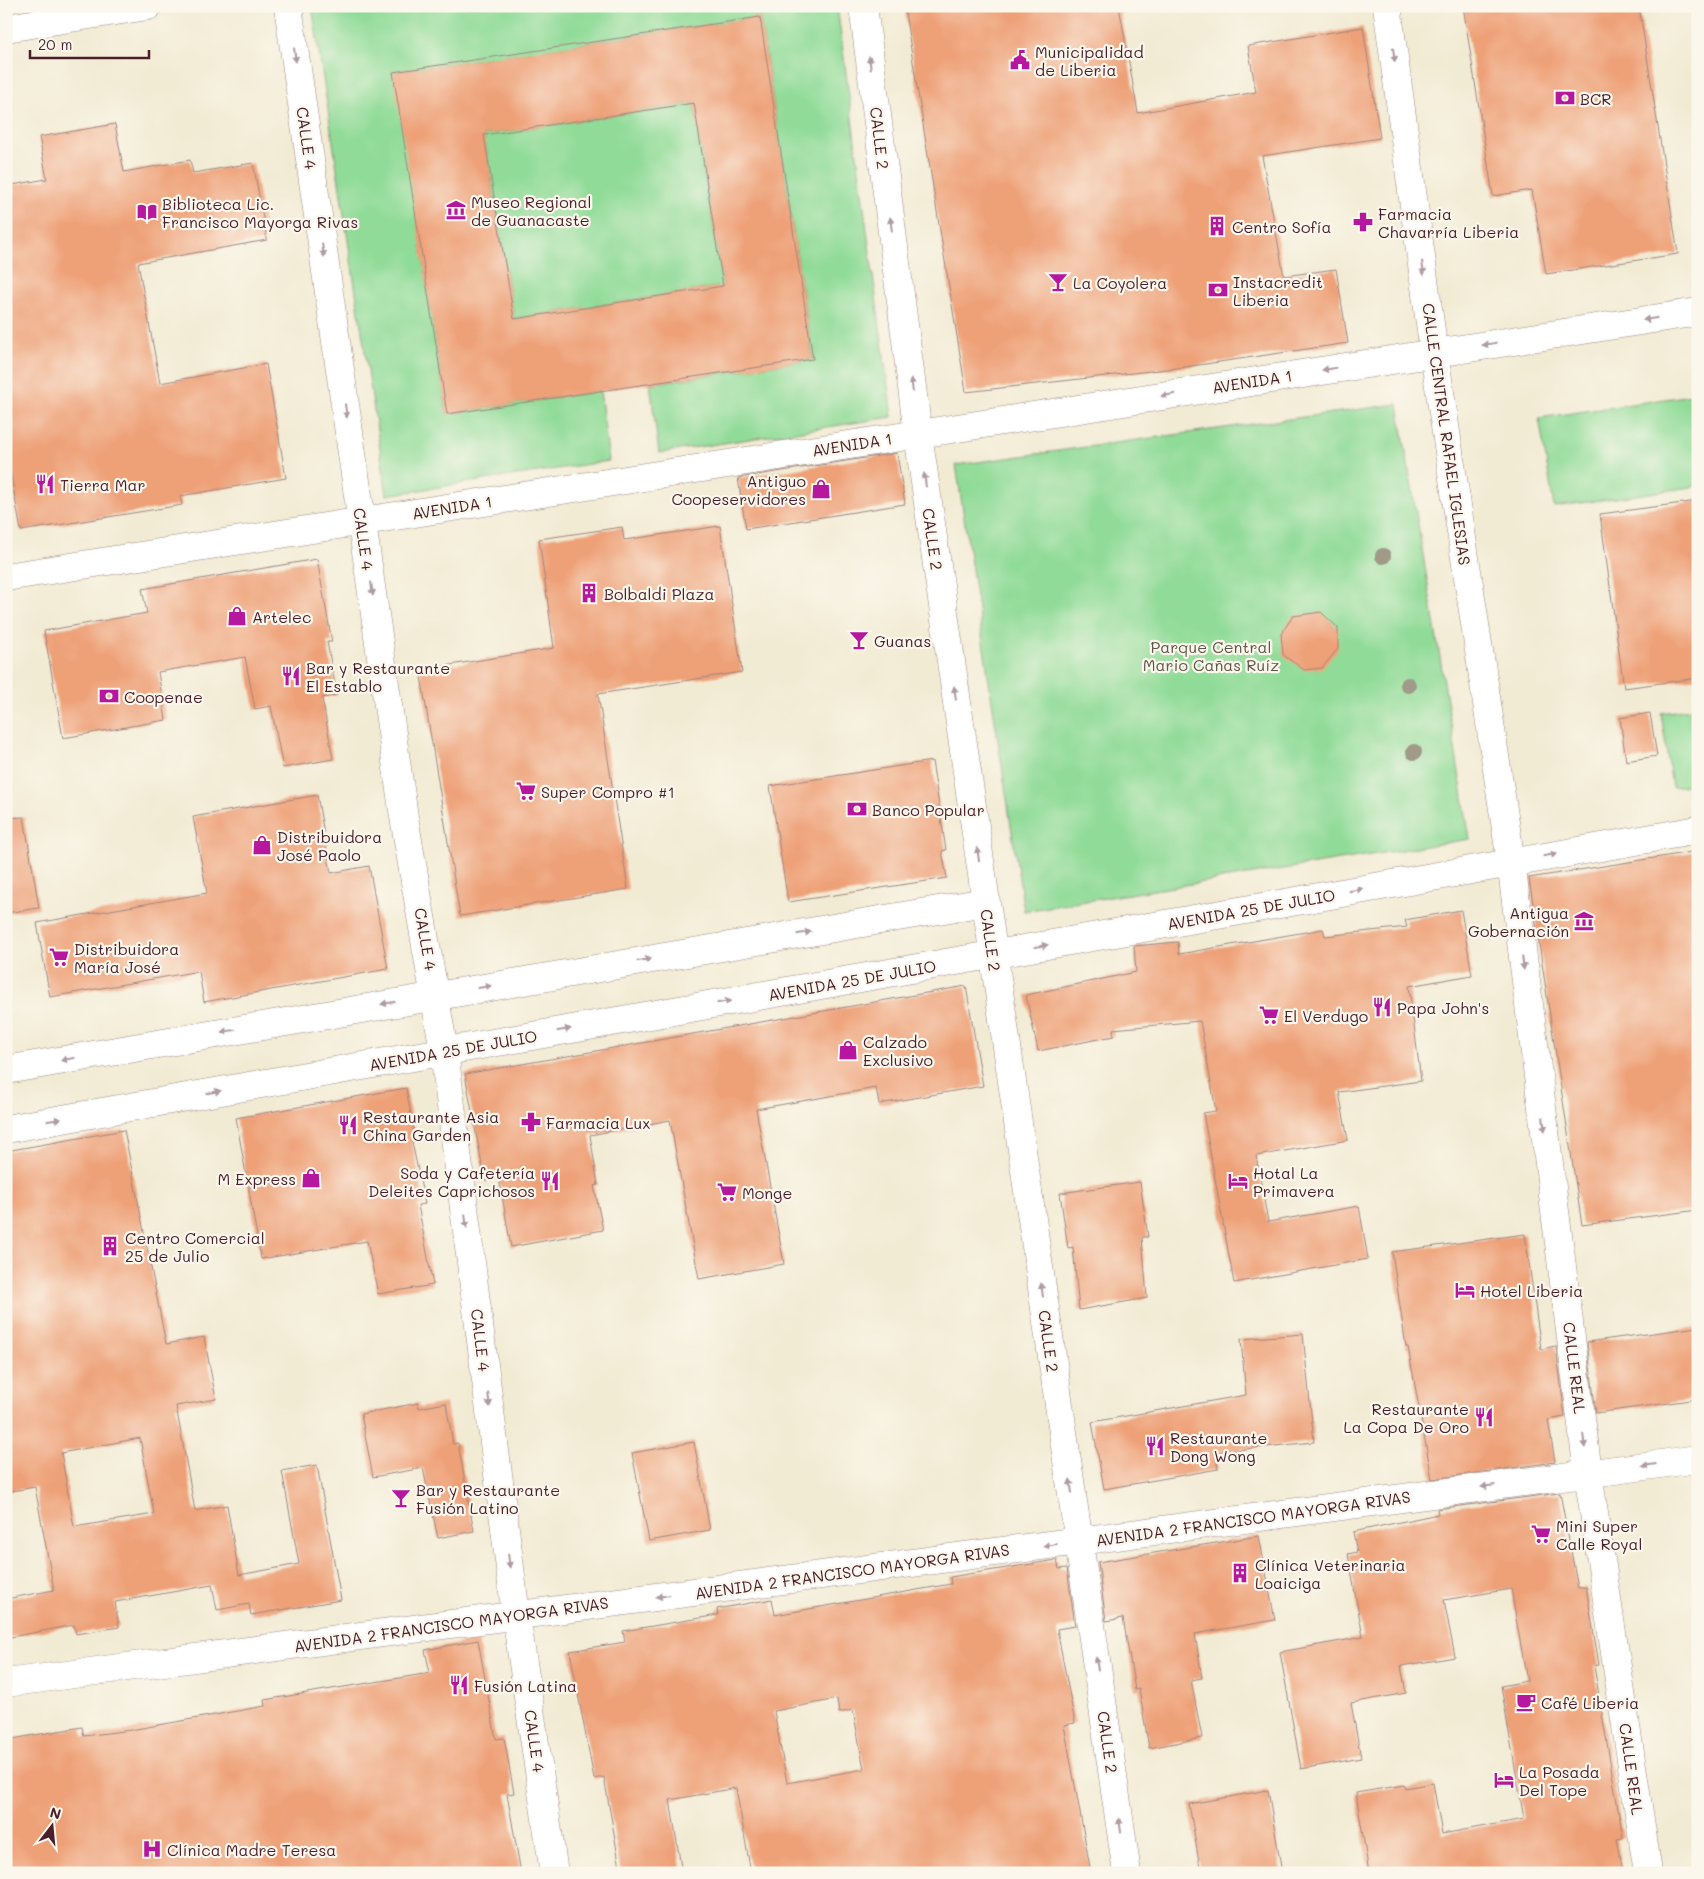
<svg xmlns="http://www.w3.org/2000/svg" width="1704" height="1879" viewBox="0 0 1704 1879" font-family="Mali,sans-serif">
<rect width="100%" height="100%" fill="#fbf7ec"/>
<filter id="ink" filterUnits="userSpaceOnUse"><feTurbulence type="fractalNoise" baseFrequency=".02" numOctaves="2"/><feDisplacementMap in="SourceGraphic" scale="10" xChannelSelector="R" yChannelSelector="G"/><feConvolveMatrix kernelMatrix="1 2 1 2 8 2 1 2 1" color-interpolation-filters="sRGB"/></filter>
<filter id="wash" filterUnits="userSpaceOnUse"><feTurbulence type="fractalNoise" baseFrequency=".0096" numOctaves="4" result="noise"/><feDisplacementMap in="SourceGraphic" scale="20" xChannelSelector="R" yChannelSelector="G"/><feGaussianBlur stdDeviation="1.12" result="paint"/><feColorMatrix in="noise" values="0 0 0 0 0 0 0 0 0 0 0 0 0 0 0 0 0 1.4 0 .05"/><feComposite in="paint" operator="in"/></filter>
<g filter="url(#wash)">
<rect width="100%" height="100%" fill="#f2ebd4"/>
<!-- green -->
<path fill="#90db97" stroke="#6d7d61" d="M312 6H837L892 417 659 453 650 384 813 359 760 17 394 72 447 414 600 391 609 461 387 495Z
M694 103 723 286 514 319 484 135Z
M1698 394V486L1554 507 1539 418Z
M1398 404 1470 839 1024 911 956 465Z
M1698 708V784L1672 787 1661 713Z"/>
<g id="blocks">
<!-- building -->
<path fill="#eea077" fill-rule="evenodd" d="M904 6H1119L1138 113 1256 92 1248 46 1363 27 1380 138 1262 156 1284 276 1336 269 1348 343 1185 367 966 392Z
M1463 6H1639L1678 254 1546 274 1532 190 1493 196Z
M760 17 813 359 447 414 393 72ZM694 103 723 286 514 319 484 135Z
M115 124 124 172 190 160 193 173 253 163 267 240 138 263 160 383 266 364 286 478 180 496 182 505 21 531 6 448V186L47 179 39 137Z
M897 453 905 504 746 529 738 478Z
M1698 501V678L1624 688 1600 514Z
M720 526 742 672 598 694 628 889 460 916 420 670 554 648 539 539 622 527 624 540Z
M317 559 332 642H327L337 695 322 698 333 759 283 768 271 706 255 709 245 657 158 672 166 720 63 738 44 631 147 613 142 589Z
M1321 612 1338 628V649L1322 668 1304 670 1283 655 1281 634 1293 616Z
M1650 713 1657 756 1626 761 1620 718Z
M932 761 946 850 942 851 947 878 788 902 770 786Z
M317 795 331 873 369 866 388 969 204 1002 199 971 50 997 37 923 207 893 193 817Z
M24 817 39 908 6 913V818Z
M1698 851V1210L1582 1225 1529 878Z
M1461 910 1472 975 1409 986 1421 1081 1339 1092 1348 1140 1256 1156 1268 1222 1359 1206 1368 1259 1234 1283 1203 1113 1216 1111 1200 1021 1113 1029 1114 1036 1038 1051 1026 995 1136 972 1134 946 1178 942 1179 954 1323 929 1325 936 1407 927 1405 920Z
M966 986 983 1086 879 1104 876 1088 756 1109 784 1264 699 1279 670 1120 590 1135 598 1185 594 1186 603 1230 511 1247 499 1178 485 1181 465 1074Z
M406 1088 416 1141 412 1142 425 1204 418 1205 433 1285 378 1294 367 1241 261 1259 236 1118Z
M124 1130 166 1344 204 1337 216 1399 176 1406 195 1511 227 1505 239 1575 299 1564 282 1471 317 1465 341 1600 251 1615 249 1604 217 1610 212 1585 115 1602 119 1627 76 1634 74 1625 6 1638V1599L54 1590 35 1487 6 1492V1151ZM140 1438 154 1514 74 1527 61 1453Z
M1140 1182 1148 1237H1142L1147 1298 1079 1310 1073 1247 1068 1248 1060 1193Z
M1525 1234 1541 1349 1556 1346 1565 1417 1548 1420 1555 1462 1432 1479 1408 1347H1406L1392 1252Z
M1698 1327V1399L1596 1413 1587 1342Z
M1303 1334 1314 1442 1215 1452 1218 1469 1104 1489 1092 1422 1246 1395 1241 1339Z
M418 1403 419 1408 446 1403 453 1444 458 1443 474 1531 438 1538 423 1468 373 1477 361 1414Z
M694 1442 710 1530 649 1541 632 1453Z
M1560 1493 1578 1588 1586 1587 1599 1665 1594 1666 1623 1838 1617 1839 1623 1873H1369L1356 1793 1404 1785 1405 1788 1433 1783 1442 1834 1524 1819 1501 1686 1527 1681 1511 1589 1444 1600 1455 1657 1401 1666 1406 1693 1351 1703 1361 1758 1301 1769 1280 1652 1363 1637 1348 1554 1357 1552 1353 1532 1438 1514 1437 1509Z
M1259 1536 1275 1620 1195 1634 1202 1678 1191 1680 1202 1738 1149 1748 1139 1689 1135 1690 1123 1618 1106 1621 1098 1562Z
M1057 1560 1059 1569 1067 1568 1075 1626 1057 1629 1075 1723 1064 1725 1091 1873H751L736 1788 670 1800 682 1873H621L604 1777 594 1779 570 1651 625 1642 623 1631 718 1615 717 1609 772 1599 775 1615 951 1584 950 1577ZM837 1699 839 1713 853 1710 864 1769 787 1783 774 1711Z
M478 1640 496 1739 504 1738 514 1793 507 1794 521 1873H6V1740L82 1727 84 1736 131 1730 265 1706 264 1700 430 1673 425 1650Z
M1268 1790 1282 1873H1201L1189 1804Z"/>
</g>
</g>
<g filter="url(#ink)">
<use href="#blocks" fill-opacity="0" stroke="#9e8580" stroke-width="1"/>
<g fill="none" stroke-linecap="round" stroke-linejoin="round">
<defs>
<path id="minor" d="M288 6 404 817 444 1051 516 1615 554 1873
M863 6 918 434 1127 1873
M1387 6 1434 353 1511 862 1588 1473 1648 1873
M6 28 148 6
M6 577 1698 312
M6 1070 985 902
M6 1129 1698 830
M6 1683 1698 1459"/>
</defs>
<!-- minor casing -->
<use href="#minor" stroke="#9e8580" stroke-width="29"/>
<!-- minor -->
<use href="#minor" stroke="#fff" stroke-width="28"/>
</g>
<!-- trees -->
<g fill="#a19a89">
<circle cx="1383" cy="556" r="8"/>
<circle cx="1408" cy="685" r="8"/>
<circle cx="1414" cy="752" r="8"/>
</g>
<!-- one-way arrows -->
<defs><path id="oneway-solid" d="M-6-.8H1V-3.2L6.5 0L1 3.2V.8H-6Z" transform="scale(1.25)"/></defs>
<g fill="#ae9aa0">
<use href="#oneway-solid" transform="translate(295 55) rotate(82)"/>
<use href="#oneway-solid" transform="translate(1394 55) rotate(82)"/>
<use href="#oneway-solid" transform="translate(870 63) rotate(-97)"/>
<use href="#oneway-solid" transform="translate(891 224) rotate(-97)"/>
<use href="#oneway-solid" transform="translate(323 250) rotate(82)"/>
<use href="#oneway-solid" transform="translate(1423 268) rotate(82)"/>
<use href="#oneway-solid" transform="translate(1650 319) rotate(171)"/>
<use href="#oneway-solid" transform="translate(1489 344) rotate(171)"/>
<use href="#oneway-solid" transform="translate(1329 369) rotate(171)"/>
<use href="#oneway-solid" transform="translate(912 385) rotate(-97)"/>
<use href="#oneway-solid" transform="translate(1168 395) rotate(171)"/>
<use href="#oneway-solid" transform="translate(346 411) rotate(82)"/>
<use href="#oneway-solid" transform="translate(925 480) rotate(-98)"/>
<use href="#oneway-solid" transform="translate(372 589) rotate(82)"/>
<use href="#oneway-solid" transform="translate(955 693) rotate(-98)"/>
<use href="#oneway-solid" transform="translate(978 854) rotate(-98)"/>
<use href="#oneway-solid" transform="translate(1550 855) rotate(-10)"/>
<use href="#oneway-solid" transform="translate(1356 890) rotate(-10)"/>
<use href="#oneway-solid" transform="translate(804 933) rotate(-10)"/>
<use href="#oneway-solid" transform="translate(1041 946) rotate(-10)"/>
<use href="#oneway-solid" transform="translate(644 960) rotate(-10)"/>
<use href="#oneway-solid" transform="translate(1523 963) rotate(83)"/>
<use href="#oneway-solid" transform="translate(484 987) rotate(-10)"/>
<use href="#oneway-solid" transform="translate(724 1002) rotate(-10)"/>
<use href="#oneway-solid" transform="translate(388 1003) rotate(170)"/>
<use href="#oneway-solid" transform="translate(564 1030) rotate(-10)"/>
<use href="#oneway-solid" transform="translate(228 1031) rotate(170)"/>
<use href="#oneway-solid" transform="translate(68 1059) rotate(170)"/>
<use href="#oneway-solid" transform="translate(214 1092) rotate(-10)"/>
<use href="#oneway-solid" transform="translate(54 1120) rotate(-10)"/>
<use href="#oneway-solid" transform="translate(1544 1124) rotate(83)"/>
<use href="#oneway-solid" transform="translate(466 1221) rotate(83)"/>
<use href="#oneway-solid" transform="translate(1042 1290) rotate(-98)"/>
<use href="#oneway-solid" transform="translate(489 1400) rotate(83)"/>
<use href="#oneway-solid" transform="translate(1584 1441) rotate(83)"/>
<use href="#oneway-solid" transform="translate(1649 1465) rotate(172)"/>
<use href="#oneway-solid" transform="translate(1071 1486) rotate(-98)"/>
<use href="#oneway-solid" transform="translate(1488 1486) rotate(172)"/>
<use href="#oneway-solid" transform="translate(1050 1545) rotate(172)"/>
<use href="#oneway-solid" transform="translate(509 1561) rotate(83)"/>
<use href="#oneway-solid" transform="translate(663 1596) rotate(172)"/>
<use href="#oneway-solid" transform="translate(1097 1664) rotate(-98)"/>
<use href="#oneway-solid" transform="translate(1120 1825) rotate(-98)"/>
</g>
</g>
<!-- icons -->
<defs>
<symbol id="civic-bare" viewBox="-9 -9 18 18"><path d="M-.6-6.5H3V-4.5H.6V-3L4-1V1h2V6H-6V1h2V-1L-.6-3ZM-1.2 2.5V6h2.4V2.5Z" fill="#b5179e" stroke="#fbf7ec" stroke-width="2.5" paint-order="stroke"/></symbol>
<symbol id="bank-bare" viewBox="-9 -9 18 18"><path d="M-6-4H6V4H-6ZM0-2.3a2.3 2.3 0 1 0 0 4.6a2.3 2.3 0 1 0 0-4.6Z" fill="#b5179e" stroke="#fbf7ec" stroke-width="2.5" paint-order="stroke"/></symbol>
<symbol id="museum-bare" viewBox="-9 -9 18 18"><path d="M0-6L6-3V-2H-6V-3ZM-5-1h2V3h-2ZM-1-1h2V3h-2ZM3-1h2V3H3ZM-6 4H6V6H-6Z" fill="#b5179e" stroke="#fbf7ec" stroke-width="2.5" paint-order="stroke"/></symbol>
<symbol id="library-bare" viewBox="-9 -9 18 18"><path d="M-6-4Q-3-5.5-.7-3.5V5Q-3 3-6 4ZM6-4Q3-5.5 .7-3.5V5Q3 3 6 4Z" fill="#b5179e" stroke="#fbf7ec" stroke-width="2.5" paint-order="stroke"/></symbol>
<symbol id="pharmacy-bare" viewBox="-9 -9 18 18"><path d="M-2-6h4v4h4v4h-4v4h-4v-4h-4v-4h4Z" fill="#b5179e" stroke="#fbf7ec" stroke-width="2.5" paint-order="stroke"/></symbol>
<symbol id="building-bare" viewBox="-9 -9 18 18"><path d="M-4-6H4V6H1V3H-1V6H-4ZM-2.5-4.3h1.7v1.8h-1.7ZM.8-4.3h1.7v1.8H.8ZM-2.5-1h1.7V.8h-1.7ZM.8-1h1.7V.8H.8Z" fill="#b5179e" stroke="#fbf7ec" stroke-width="2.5" paint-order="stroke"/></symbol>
<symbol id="bar-bare" viewBox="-9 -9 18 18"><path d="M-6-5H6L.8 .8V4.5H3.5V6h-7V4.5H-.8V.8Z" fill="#b5179e" stroke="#fbf7ec" stroke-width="2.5" paint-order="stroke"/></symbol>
<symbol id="restaurant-bare" viewBox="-9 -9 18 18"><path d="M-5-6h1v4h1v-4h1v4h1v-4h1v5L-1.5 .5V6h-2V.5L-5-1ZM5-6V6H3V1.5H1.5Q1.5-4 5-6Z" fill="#b5179e" stroke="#fbf7ec" stroke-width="2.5" paint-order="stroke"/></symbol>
<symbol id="shop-bare" viewBox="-9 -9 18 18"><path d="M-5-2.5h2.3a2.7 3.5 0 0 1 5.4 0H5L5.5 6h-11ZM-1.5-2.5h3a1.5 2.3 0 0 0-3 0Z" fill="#b5179e" stroke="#fbf7ec" stroke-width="2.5" paint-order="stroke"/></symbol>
<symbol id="supermarket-bare" viewBox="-9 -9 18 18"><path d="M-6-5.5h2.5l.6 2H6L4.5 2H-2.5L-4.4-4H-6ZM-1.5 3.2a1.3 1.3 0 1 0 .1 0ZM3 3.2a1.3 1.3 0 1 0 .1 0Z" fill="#b5179e" stroke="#fbf7ec" stroke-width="2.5" paint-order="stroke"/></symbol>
<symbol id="hotel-bare" viewBox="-9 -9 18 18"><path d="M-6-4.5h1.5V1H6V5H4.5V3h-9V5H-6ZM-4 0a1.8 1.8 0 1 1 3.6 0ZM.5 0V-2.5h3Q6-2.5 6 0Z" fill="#b5179e" stroke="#fbf7ec" stroke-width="2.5" paint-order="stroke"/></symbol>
<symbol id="cafe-bare" viewBox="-9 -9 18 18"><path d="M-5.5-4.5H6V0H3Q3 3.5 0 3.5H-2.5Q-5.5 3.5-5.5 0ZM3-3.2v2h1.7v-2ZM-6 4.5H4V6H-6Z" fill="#b5179e" stroke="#fbf7ec" stroke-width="2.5" paint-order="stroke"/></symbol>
<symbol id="hospital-bare" viewBox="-9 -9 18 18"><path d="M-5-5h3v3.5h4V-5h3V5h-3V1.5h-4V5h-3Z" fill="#b5179e" stroke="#fbf7ec" stroke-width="2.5" paint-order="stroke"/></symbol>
</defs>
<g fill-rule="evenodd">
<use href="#civic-bare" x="1006" y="46" width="28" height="28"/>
<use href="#bank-bare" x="1551" y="84" width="28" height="28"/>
<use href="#museum-bare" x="442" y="196" width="28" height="28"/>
<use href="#library-bare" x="133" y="198" width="28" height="28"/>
<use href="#pharmacy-bare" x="1349" y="208" width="28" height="28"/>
<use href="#building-bare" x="1203" y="212" width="28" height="28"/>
<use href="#bar-bare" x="1044" y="268" width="28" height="28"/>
<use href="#bank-bare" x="1204" y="276" width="28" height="28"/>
<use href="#restaurant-bare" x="31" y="470" width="28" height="28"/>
<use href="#shop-bare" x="807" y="475" width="28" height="28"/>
<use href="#building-bare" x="575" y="579" width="28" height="28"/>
<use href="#shop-bare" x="223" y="602" width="28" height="28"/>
<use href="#bar-bare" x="845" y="626" width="28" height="28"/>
<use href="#restaurant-bare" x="277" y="662" width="28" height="28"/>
<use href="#bank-bare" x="95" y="682" width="28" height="28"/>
<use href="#supermarket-bare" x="512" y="777" width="28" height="28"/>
<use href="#bank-bare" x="843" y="795" width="28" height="28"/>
<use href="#shop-bare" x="248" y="831" width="28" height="28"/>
<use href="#museum-bare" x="1570" y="907" width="28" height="28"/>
<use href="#supermarket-bare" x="45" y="943" width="28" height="28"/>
<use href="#restaurant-bare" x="1368" y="993" width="28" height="28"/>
<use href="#supermarket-bare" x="1255" y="1001" width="28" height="28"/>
<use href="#shop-bare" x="834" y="1036" width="28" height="28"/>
<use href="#pharmacy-bare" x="517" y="1108" width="28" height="28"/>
<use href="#restaurant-bare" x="334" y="1111" width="28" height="28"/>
<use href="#shop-bare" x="297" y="1164" width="28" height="28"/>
<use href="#restaurant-bare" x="536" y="1167" width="28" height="28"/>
<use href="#hotel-bare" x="1224" y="1167" width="28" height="28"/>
<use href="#supermarket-bare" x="713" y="1178" width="28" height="28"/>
<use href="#building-bare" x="96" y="1232" width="28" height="28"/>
<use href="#hotel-bare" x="1451" y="1276" width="28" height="28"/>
<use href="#restaurant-bare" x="1470" y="1403" width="28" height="28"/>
<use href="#restaurant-bare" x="1141" y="1432" width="28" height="28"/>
<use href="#bar-bare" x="387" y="1484" width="28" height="28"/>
<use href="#supermarket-bare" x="1527" y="1520" width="28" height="28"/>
<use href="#building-bare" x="1226" y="1559" width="28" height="28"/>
<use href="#restaurant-bare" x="445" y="1671" width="28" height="28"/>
<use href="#cafe-bare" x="1512" y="1688" width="28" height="28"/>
<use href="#hotel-bare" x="1490" y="1766" width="28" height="28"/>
<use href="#hospital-bare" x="138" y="1835" width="28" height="28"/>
</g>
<g text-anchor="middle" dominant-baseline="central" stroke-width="4.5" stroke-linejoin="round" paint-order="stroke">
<!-- poi labels -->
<g font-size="16" fill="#4a1f2b" stroke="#fbf7ec" text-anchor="start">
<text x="1035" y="51">Municipalidad<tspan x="1035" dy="18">de Liberia</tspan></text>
<text x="1580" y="98">BCR</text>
<text x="471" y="201">Museo Regional<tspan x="471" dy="18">de Guanacaste</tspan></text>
<text x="162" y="203">Biblioteca Lic.<tspan x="162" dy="18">Francisco Mayorga Rivas</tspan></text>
<text x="1378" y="213">Farmacia<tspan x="1378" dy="18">Chavarría Liberia</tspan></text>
<text x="1232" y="226">Centro Sofía</text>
<text x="1233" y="281">Instacredit<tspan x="1233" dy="18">Liberia</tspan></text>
<text x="1073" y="282">La Coyolera</text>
<text x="806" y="480" text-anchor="end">Antiguo<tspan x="806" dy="18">Coopeservidores</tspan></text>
<text x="60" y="484">Tierra Mar</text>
<text x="604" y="593">Bolbaldi Plaza</text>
<text x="252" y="616">Artelec</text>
<text x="874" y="640">Guanas</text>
<text x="306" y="667">Bar y Restaurante<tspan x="306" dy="18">El Establo</tspan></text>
<text x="124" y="696">Coopenae</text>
<text x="541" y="791">Super Compro #1</text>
<text x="872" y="809">Banco Popular</text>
<text x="277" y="836">Distribuidora<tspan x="277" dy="18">José Paolo</tspan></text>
<text x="1569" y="912" text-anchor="end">Antigua<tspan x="1569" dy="18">Gobernación</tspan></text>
<text x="74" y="948">Distribuidora<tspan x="74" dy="18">María José</tspan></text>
<text x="1397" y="1007">Papa John's</text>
<text x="1284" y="1015">El Verdugo</text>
<text x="863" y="1041">Calzado<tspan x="863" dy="18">Exclusivo</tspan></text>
<text x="363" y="1116">Restaurante Asia<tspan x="363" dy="18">China Garden</tspan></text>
<text x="546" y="1122">Farmacia Lux</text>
<text x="535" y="1172" text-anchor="end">Soda y Cafetería<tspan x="535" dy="18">Deleites Caprichosos</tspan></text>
<text x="1253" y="1172">Hotal La<tspan x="1253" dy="18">Primavera</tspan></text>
<text x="296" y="1178" text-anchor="end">M Express</text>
<text x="742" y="1192">Monge</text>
<text x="125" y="1237">Centro Comercial<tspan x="125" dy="18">25 de Julio</tspan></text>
<text x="1480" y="1290">Hotel Liberia</text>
<text x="1469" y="1408" text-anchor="end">Restaurante<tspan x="1469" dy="18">La Copa De Oro</tspan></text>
<text x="1170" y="1437">Restaurante<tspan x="1170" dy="18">Dong Wong</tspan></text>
<text x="416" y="1489">Bar y Restaurante<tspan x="416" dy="18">Fusión Latino</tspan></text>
<text x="1556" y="1525">Mini Super<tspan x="1556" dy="18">Calle Royal</tspan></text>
<text x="1255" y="1564">Clínica Veterinaria<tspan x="1255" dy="18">Loaiciga</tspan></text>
<text x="474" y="1685">Fusión Latina</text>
<text x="1541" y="1702">Café Liberia</text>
<text x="1519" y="1771">La Posada<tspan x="1519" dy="18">Del Tope</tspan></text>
<text x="167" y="1849">Clínica Madre Teresa</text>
</g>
<!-- street labels -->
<g font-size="16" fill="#4a1f2b" stroke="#fbf7ec">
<text transform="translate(307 138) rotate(82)">CALLE 4</text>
<text transform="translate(880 138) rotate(83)">CALLE 2</text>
<text transform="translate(1252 381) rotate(-9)">AVENIDA 1</text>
<text transform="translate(1447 434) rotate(82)">CALLE CENTRAL RAFAEL IGLESIAS</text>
<text transform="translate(852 444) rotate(-9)">AVENIDA 1</text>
<text transform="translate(452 507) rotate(-9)">AVENIDA 1</text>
<text transform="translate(364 539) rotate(82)">CALLE 4</text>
<text transform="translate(933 539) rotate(82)">CALLE 2</text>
<text transform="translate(1251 909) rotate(-10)">AVENIDA 25 DE JULIO</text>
<text transform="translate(426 939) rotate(80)">CALLE 4</text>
<text transform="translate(991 940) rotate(82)">CALLE 2</text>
<text transform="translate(852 980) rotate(-10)">AVENIDA 25 DE JULIO</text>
<text transform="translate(453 1050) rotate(-10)">AVENIDA 25 DE JULIO</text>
<text transform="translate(481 1340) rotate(83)">CALLE 4</text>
<text transform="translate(1049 1341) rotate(82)">CALLE 2</text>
<text transform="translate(1575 1368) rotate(83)">CALLE REAL</text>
<text transform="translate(1253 1518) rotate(-8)">AVENIDA 2 FRANCISCO MAYORGA RIVAS</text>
<text transform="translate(852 1571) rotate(-8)">AVENIDA 2 FRANCISCO MAYORGA RIVAS</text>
<text transform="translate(451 1624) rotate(-8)">AVENIDA 2 FRANCISCO MAYORGA RIVAS</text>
<text transform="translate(535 1741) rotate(82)">CALLE 4</text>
<text transform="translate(1108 1742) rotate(82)">CALLE 2</text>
<text transform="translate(1632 1769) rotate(82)">CALLE REAL</text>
</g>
<!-- park labels -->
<g font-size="16" fill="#5f574b" stroke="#fbf7ec">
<text x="1211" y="646">Parque Central<tspan x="1211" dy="18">Mario Cañas Ruíz</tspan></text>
</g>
</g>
<!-- margin -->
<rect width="1704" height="1879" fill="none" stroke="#fbf7ec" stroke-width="25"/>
<!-- north arrow -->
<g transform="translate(52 1826) rotate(16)" stroke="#fbf7ec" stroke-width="4" paint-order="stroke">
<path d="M0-4L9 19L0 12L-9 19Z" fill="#4a1f2b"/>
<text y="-8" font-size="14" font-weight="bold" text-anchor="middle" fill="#4a1f2b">N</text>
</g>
<!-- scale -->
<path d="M30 50v8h119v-8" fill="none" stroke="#4a1f2b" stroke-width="2.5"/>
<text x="38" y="50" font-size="15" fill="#4a1f2b" stroke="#fbf7ec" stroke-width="4" paint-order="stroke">20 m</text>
</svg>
